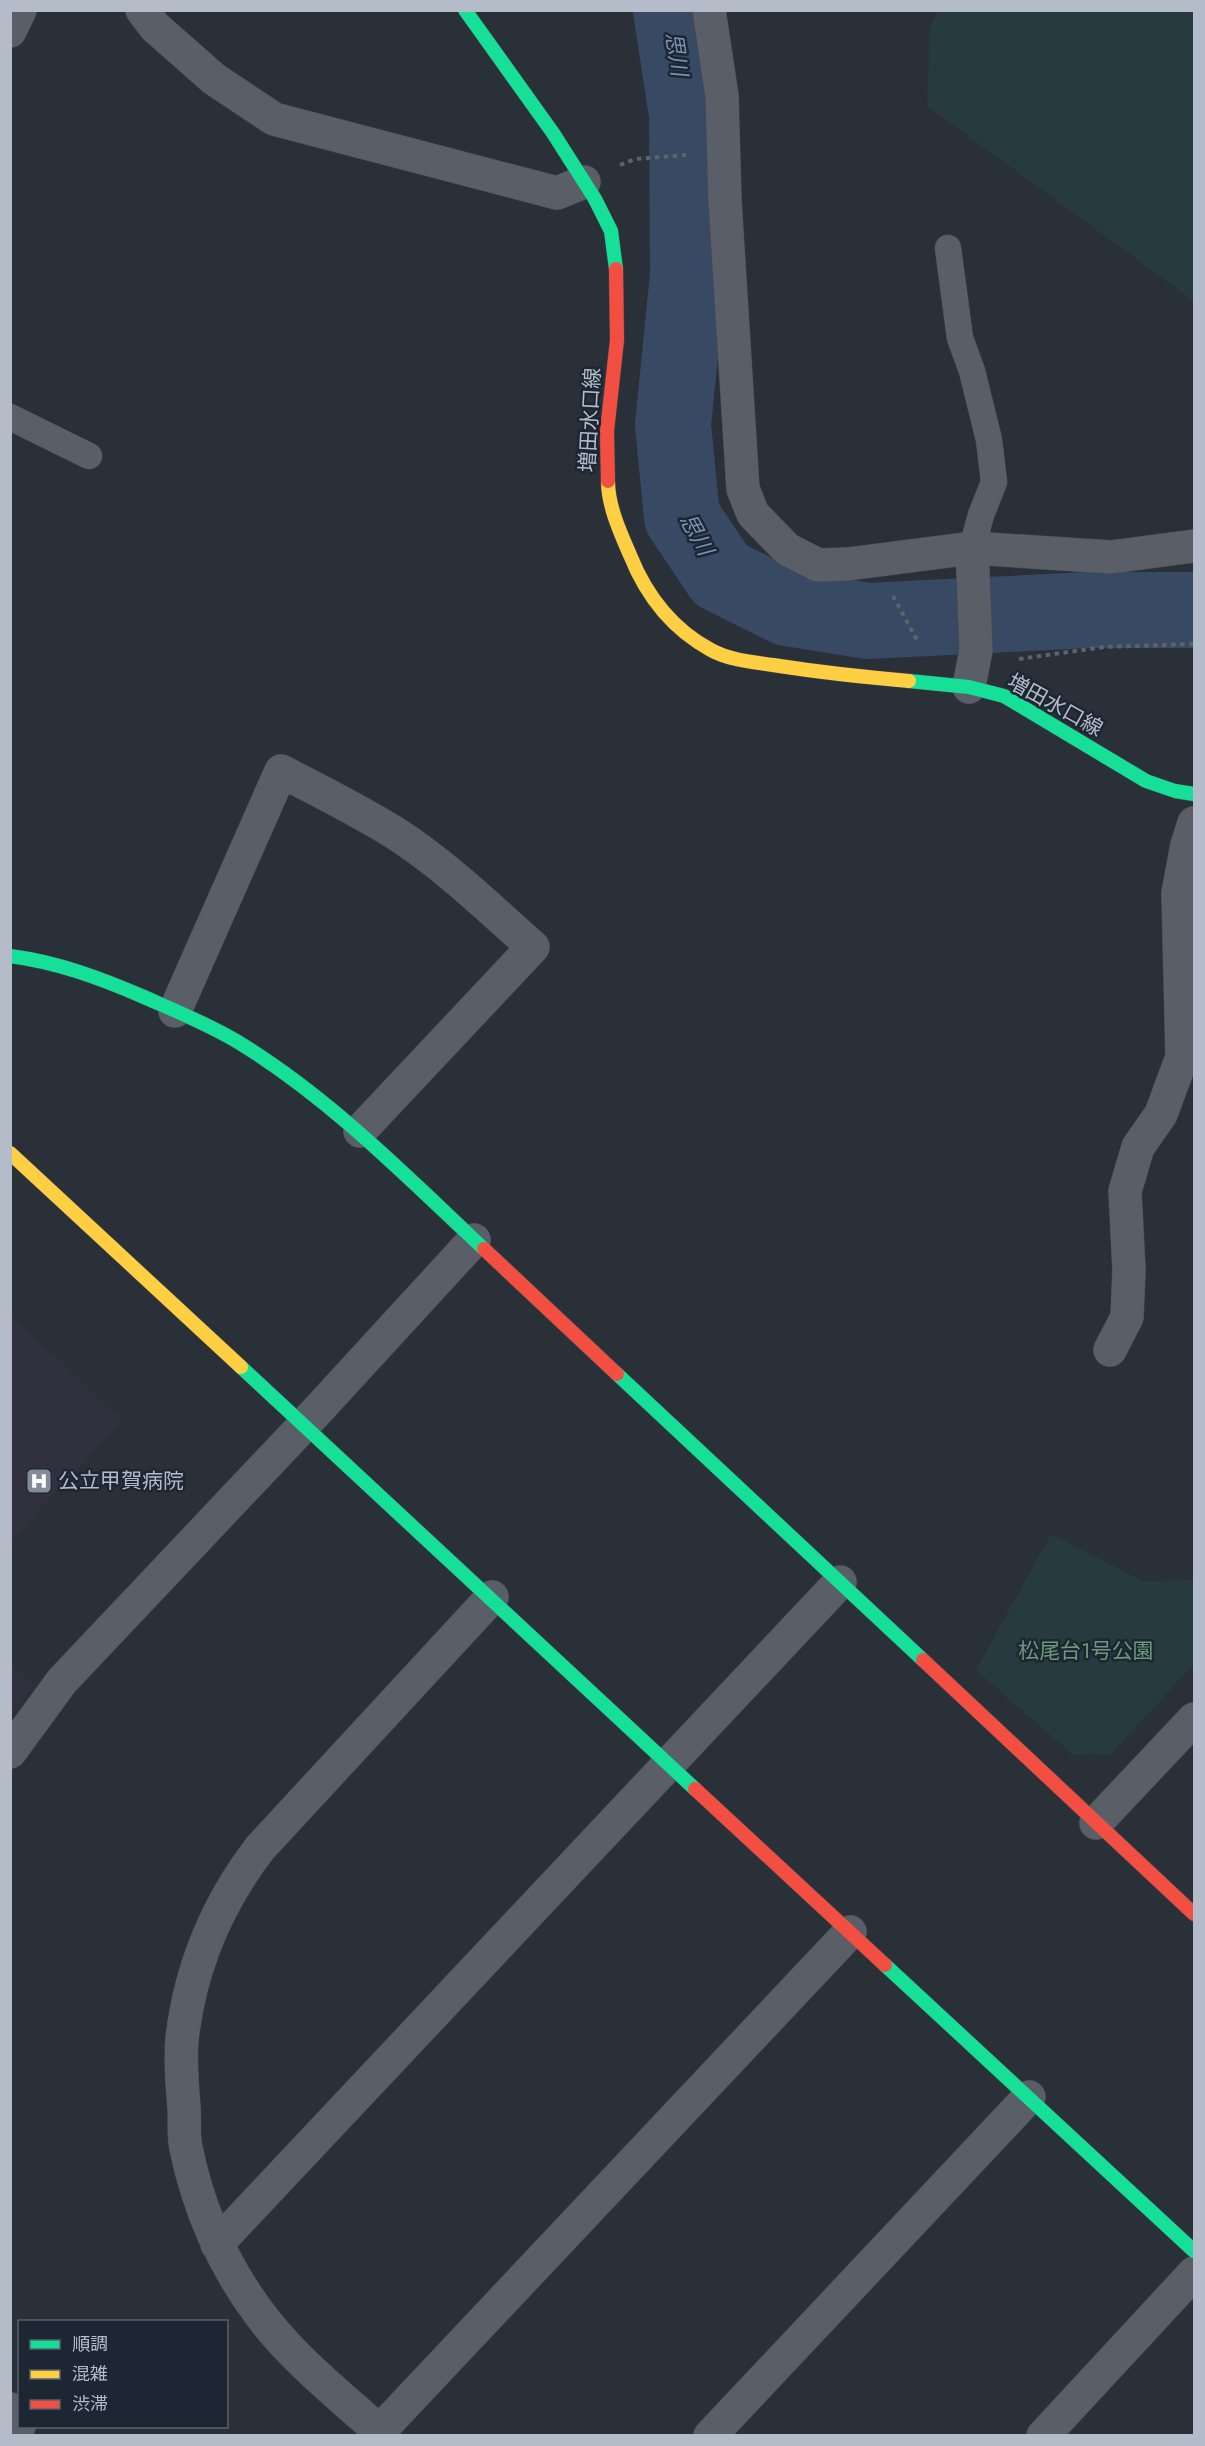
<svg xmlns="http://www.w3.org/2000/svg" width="1205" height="2446" viewBox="0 0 1205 2446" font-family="Jost,'Noto Sans JP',sans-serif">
<rect width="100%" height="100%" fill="#2a3038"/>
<!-- medical -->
<path fill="#31303e" d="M10 1315 123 1420 11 1541H10Z
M11 1665 33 1684 11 1715Z"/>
<!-- green -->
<path fill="#273a3e" d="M939 11H1194V301L927 106 930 26Z
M1051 1534 1143 1581 1194 1580V1664L1111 1754 1073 1755 976 1670Z"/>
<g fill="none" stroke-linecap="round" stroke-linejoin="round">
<!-- river -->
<path stroke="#384963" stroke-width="76" d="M671 10 687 115 688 275 673 425 682 517 721 575 787 608 868 621 1088 610H1194"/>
<defs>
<path id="lane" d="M948 248 960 338 972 371 989 440 994 482 981 515 972 548
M10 417 89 456"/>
<path id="street" d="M142 10 155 27 214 79 274 119 557 193 584 182
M709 10 722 96 725 201 743 489 753 514 787 549 818 565 848 564 972 548 1111 557 1194 546
M10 31 20 10
M969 687 976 650 972 548
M175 1011 281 771C320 791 358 810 395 833 445 865 489 908 533 947L360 1131
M1110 1350 1127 1317 1129 1270 1125 1191 1138 1147 1161 1114 1182 1057 1178 893 1187 845 1194 823
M10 1752 62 1681 305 1424 474 1240
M1096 1823 1194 1719
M217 2244 840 1582
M10 2409 20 2424
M379 2431C338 2394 292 2358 259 2313 223 2265 198 2207 186 2148 183 2135 185 2121 184 2107 182 2085 180 2062 182 2039 190 1969 217 1904 260 1848L492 1597
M375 2436 850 1932
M710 2436 1029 2097
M1043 2436 1194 2273"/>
<path id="fast" d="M465 10 553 133 595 199 611 231 616 269
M909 681 969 687 1004 696 1146 781 1175 791 1194 794
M10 956C57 962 100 978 144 997 176 1011 208 1024 238 1042 330 1098 406 1176 484 1249
M241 1367 695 1789
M617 1374 923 1660
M885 1965 1194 2251"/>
<path id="slow" d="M608 481C608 506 620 532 630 555 646 595 672 629 711 650 729 660 752 662 773 665 818 672 863 677 909 681
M10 1153 241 1367"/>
<path id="jam" d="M608 481 607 431 617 340 616 269
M484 1249 617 1374
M923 1660 1194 1914
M695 1789 885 1965"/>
</defs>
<!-- lane casing -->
<use href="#lane" stroke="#484c53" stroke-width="27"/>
<!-- street casing -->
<use href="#street" stroke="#484c53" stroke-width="34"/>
<!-- fast casing -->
<use href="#fast" stroke="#484c53" stroke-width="15"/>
<!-- slow casing -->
<use href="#slow" stroke="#484c53" stroke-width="15"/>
<!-- jam casing -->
<use href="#jam" stroke="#484c53" stroke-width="15"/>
<!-- path -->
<path stroke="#5d636a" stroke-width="4" stroke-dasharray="4.5 4.5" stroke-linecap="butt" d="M620 165 635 159 686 155
M893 596 918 642
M1019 659 1104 647 1194 644"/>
<!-- lane -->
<use href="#lane" stroke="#5a5e66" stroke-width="26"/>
<!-- street -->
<use href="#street" stroke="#5a5e66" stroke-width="33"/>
<!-- fast -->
<use href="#fast" stroke="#16e098" stroke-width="14"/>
<!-- slow -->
<use href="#slow" stroke="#ffcf43" stroke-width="14"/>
<!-- jam -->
<use href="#jam" stroke="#f24e42" stroke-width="14"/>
</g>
<!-- icons -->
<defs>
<symbol id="hospital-square" viewBox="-11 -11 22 22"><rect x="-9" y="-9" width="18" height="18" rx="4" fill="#848b96" stroke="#1d2633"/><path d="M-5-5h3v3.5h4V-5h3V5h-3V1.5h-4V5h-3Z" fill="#fff"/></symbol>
</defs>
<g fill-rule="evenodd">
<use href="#hospital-square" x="24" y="1466" width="30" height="30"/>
</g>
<g text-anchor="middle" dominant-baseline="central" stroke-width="5" stroke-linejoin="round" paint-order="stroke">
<!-- street labels -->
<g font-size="21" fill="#b4bcc9" stroke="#1d2633">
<text transform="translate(590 420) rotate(-87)">増田水口線</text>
<text transform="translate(1055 705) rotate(29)">増田水口線</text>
</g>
<!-- poi labels -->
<g font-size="21" fill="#b4bcc9" stroke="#1d2633" text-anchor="start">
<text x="58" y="1481">公立甲賀病院</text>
</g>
<!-- park labels -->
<g font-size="21" fill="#6b9a76" stroke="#1d2633">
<text x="1086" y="1651">松尾台1号公園</text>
</g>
<!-- water labels -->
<g font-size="22" font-style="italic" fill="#7c92b1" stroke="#1d2633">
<text transform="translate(677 54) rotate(81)">思川</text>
<text transform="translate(697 534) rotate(61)">思川</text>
</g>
</g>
<!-- border -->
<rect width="1205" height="2446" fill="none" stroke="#b4bcc9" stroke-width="24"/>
<!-- legend -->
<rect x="18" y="2320" width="210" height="108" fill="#1d2633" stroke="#59626f" stroke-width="1.5"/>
<rect x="30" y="2340" width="30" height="9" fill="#16e098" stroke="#59626f" stroke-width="1.5"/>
<text x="72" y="2350" font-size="18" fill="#b4bcc9">順調</text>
<rect x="30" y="2370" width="30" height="9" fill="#ffcf43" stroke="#59626f" stroke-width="1.5"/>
<text x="72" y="2380" font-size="18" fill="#b4bcc9">混雑</text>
<rect x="30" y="2400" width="30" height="9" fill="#f24e42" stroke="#59626f" stroke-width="1.5"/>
<text x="72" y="2410" font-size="18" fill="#b4bcc9">渋滞</text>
</svg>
